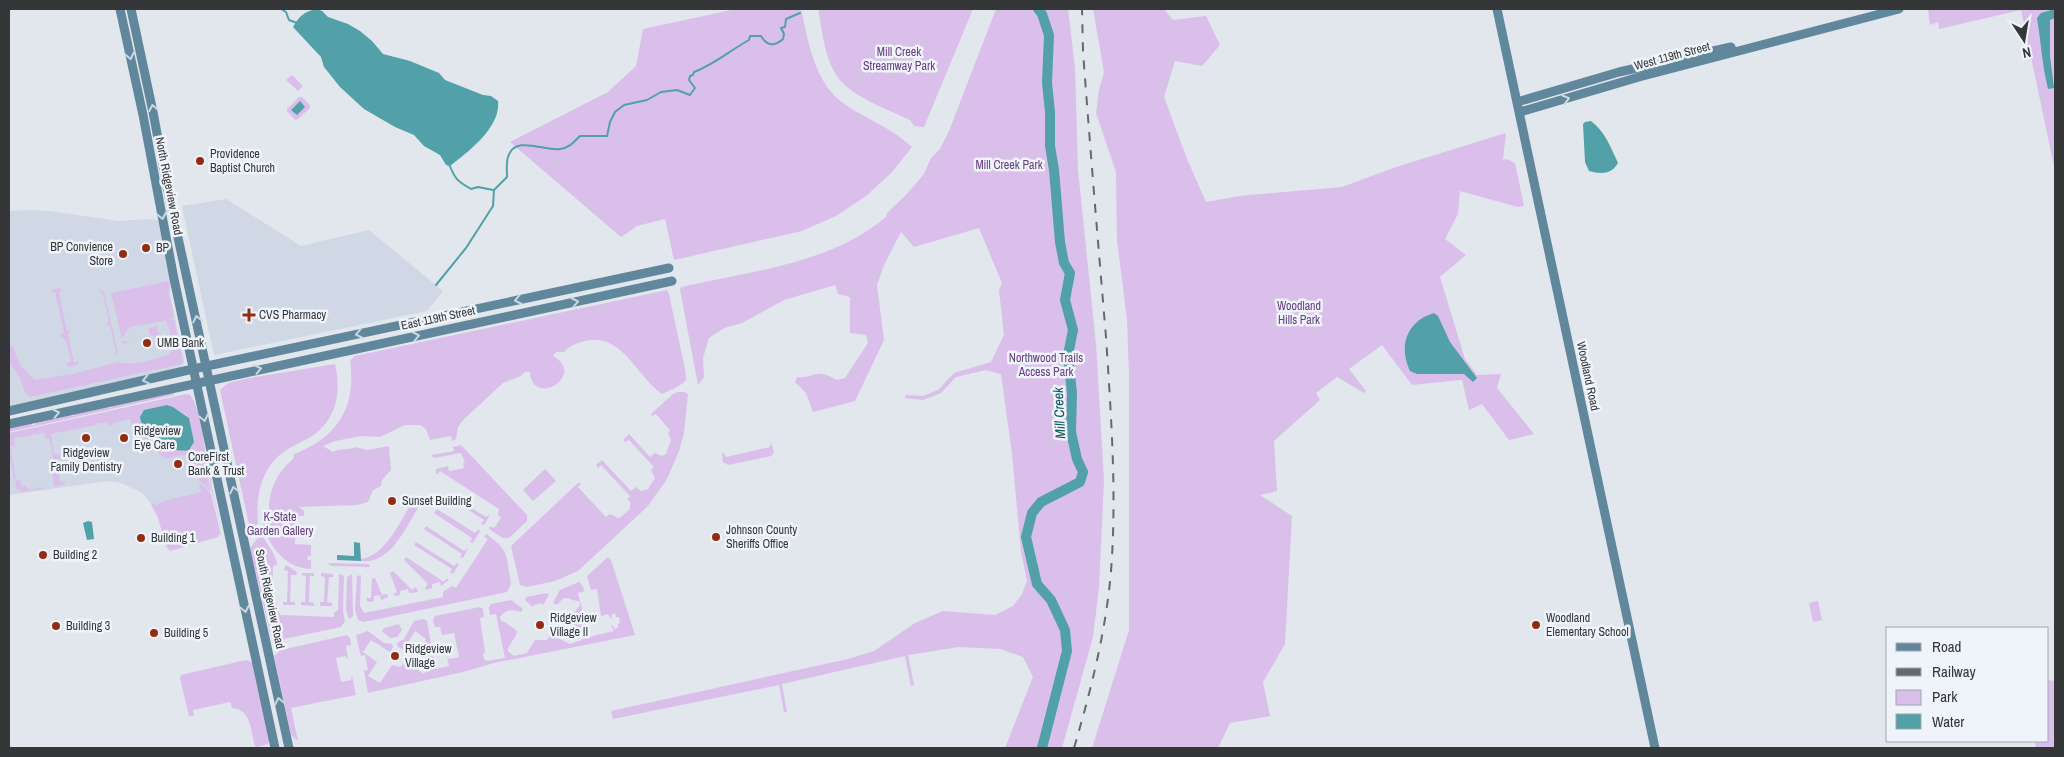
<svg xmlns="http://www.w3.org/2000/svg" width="2064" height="757" viewBox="0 0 2064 757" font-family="'Archivo Narrow',sans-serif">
<rect width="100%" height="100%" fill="#e2e6ed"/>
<!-- built -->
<path fill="#d0d8e5" d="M226 199 301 246 369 230 443 291 427 311 214 355 182 206Z
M28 210 50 211 118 221 152 219 158 221 171 283 170 294 184 359V363L181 367 9 408V211Z
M187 397 211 499 162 521 155 508 142 493 121 483 107 481 9 495V438Z"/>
<!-- green -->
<path fill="#dabfeb" d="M736 9H801C809 44 814 84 847 106 869 120 893 129 912 147L892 172 866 196 836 216 802 231 674 260 665 219 637 226 621 237 510 142 608 92 636 66 643 29Z
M818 9H973L924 127 914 126 910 120C887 109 848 96 835 73 824 55 822 29 818 9Z
M996 9H1068L1075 68 1078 170 1096 344 1104 480 1099 587 1093 637 1062 748H1005L1033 677 1023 657 1000 649 959 647 908 655 914 685 911 686 905 656 782 684 787 712H784L779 685 613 719 611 711 848 659 874 651 915 623 943 611 995 615 1013 606 1022 594 1027 581 1021 552 1012 454 1001 374 986 370 956 377 941 393 923 400 905 398 906 395 923 396 938 390 954 373 991 362 1004 335 999 290 1002 283 979 228 914 247 901 232 884 265 877 285 884 340 855 401 813 412 806 393 795 382 797 377C817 379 813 367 837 380L845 378 868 343 866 335 850 333V297L838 294 835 285 784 300 742 323 724 328 709 338 703 358 704 377 698 385 680 290 681 287C750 271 832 264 887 216L886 214 906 195 924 174 931 158 940 149 949 131Z
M1093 9H1164L1173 20 1206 16 1220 45 1202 66 1175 61 1164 97 1187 159 1206 202 1239 196 1342 187 1396 167 1506 133 1503 160 1507 159 1515 163 1524 206 1518 207 1460 191 1458 214 1445 239 1466 255 1440 277 1465 359 1477 375 1501 374 1497 388 1534 434 1509 440 1482 404 1469 410 1462 380 1412 385 1382 345 1349 369 1366 391 1364 393 1337 377 1316 393 1320 400 1274 441 1277 491 1260 495 1292 516 1285 644 1263 682 1270 716 1230 723 1218 748H1092L1129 630V374L1127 320 1117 240 1116 172 1096 113 1099 90 1104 72Z
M1928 9H2055V171L2021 10 1939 29 1938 22 1930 25Z
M292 75 303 86 298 91 286 80Z
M299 97H302L310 105V108L298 119 295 120 287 111V109Z
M169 281V294L174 317 164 321 130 327 122 338 123 341H127L129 343 123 344 111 293Z
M60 288 62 290 59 293 67 331 71 329 68 334 74 363 78 361 79 364 68 367 67 362H71L66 340 61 338 60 335 64 332 55 292 51 293 52 290Z
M101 290 104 292 118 353 113 357 116 352 110 325 106 327 109 321 102 292H98Z
M667 290 669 294 685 369 686 380C683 385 668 391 662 394 637 377 622 332 585 341 577 343 569 346 564 352H556L553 356C588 376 531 408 530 372H525L521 376 503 383 463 420 458 427 456 439 452 441 451 436 430 440 426 429 420 425H405L380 437 362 436 335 441 323 446 333 452C343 447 347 451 355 447L367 450 389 446 391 470 382 480 381 486 373 490 368 502 357 505 299 507 304 511V516H299V519H296L295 544 311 545V556H308L307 560H311V569C282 568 266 542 261 515L269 512C268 490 277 473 293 459L294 454C337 438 357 407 350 361L355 356Z
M174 319 183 361 182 364 30 397 25 393 19 376 9 362V345L13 347 20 365 35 380 72 374 119 362C134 367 152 359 169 355L173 349 169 328 166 322 167 320Z
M157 326 161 345 155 346 159 340 149 334V328Z
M335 364C342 393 336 422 309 438 295 445 281 451 271 464 259 481 256 502 258 523L251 534 220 390 228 383 244 379Z
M173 392 174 395 9 432V428L31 423 32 425H35V422L70 414 71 416H74L73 413 108 407 111 408 112 406Z
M678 392H684L688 394 684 433 679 451 667 479 648 506 578 571 555 581 527 587 520 585 511 546 579 482 581 484 578 487 606 517 610 514 618 518 621 517 630 509V502L627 499 630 496 601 465 598 468 596 465 602 460 631 491 636 487 641 491 648 489 655 478 651 470 654 467 629 440 625 442 623 440 629 434 650 457 655 453 662 456 666 454 671 440 668 433 670 430 656 414 652 416 651 414 673 394Z
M188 393C204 406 206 471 211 493L205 485 200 482 197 466 194 468 191 456 182 455 166 459 158 453V450L163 452 166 446 178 450 187 415 172 406 167 405 140 417 141 423 153 438 151 444 154 449 145 445 142 451 138 448 142 444 137 424 132 425 130 419 113 423V426H109L107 421 105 423H98L96 425 51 434 54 454H60V459L56 460 57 464H62L58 466 60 481 65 482 66 484 54 486 52 474 56 472 49 438 46 439 44 433 14 438 15 445 10 447 16 479H14L9 453V433L186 394 188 395Z
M771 442 774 452 771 456 728 465 723 462 722 454 724 453 726 457 770 447Z
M461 445 527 515V521L509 538H503L489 529 490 526 494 528 501 518 498 515 499 509 440 471 437 475 436 473V469L448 466 449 471 464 468 463 463H465L461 453 433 458 432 455 454 451 453 447Z
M208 455 212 488 222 532 210 484Z
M545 469 556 481 533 501 523 490Z
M15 480H20L22 486 26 485 28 490 43 487 44 489 22 492 16 488Z
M199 484 203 485 211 494 221 535 219 534 218 537 170 551 166 546 158 518 150 502 153 505 152 501 156 506 163 501 201 492Z
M448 494 486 517 490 515 484 525 481 524 484 520 447 496Z
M414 499 420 505C406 526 391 565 361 561V559C386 556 401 519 414 499Z
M437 509 475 533 479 529 480 531 473 543 470 542 472 538 434 513Z
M426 526 464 551 468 548 463 558 460 557 462 554 424 529Z
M486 534C510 550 506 557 511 584L507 592 364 622 358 620 355 610 357 576 361 575 360 606 364 613 443 597V592L452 586 456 588 488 539 484 537Z
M260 535H262C267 545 277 555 277 565L273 566 272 601 276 602 280 615 334 617V613L338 610 339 574 344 576 343 611 345 621 341 627 279 640 271 637 250 548Z
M416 542 454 566 457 563 459 564 453 574 450 573 452 569 414 545Z
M406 557 444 582 447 578 449 580 441 586 440 582 432 584V588L426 590 425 588 428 584 404 560Z
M608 557 611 560 635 635 494 663 463 672 368 693 364 671 368 670 365 655 361 656 356 635 368 631 384 643 392 644 393 647 390 652 371 640 363 652 377 662 368 676 380 683 392 665 400 667 406 662 424 674 432 662 418 653 426 639 415 631 403 650 397 646V643L404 639 414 621 424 619 427 621 431 644 428 645 430 656H433L436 669 449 666 447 657 450 659 459 657 454 633 442 635 440 627H435L433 620 435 616 480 607 483 609 484 617 480 618 485 653H483L484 659 486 661 505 658 496 614 490 615 489 608 491 604 511 600 523 609 521 612C513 609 505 609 500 617L501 621 505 622 517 631 516 635 508 648V651L514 656 527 653 535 640H547L550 636H554L570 644 582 640 585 633 575 625 570 624 569 620 580 605 579 601C568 601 567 592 557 605L553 603 560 590 579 582 581 584 585 591 578 593 589 637 614 631 611 626 612 625 615 629 618 628V624L620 623 619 617H616L615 613 612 614 611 619 608 614 601 616 597 589 591 590 587 576Z
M328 563 369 564 370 567 331 566Z
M286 565 297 572 296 575H291L290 602H295V605H283V602H287L288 571 284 570Z
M393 571 412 590 416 587 418 592 409 593 408 589 400 591V595L395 596 393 594 397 592 390 573Z
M302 573H314V576H310L309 602 314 603V606L301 605V602H305L306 576 302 575Z
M321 573 333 574V577H329L327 602 332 603V606H320V602H324L325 577 321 576Z
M352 574 353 616 349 619 346 610 347 577Z
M375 578 382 595 387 594 388 597 381 600 380 595 374 596V601L368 602 366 598H371L372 579Z
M547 593 549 595 543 605 542 603 534 605 533 607 525 600 526 597Z
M1818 601 1822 620 1813 622 1809 603Z
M399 624 402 630 397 637 390 638 382 631 384 628Z
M347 635 350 638 351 645 346 646 348 659 345 656 336 658 341 682 351 680 352 676 356 695 291 708 298 741 291 735 274 656 281 650Z
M246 660 250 661 254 665 270 739 268 744 257 747 255 746C251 731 251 709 232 708L230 702 193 710 194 716H189L180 678 181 675Z
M2048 680 2055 681V748H2036L2035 741H2048Z"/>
<!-- water -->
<path fill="#52a0a8" d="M316 9 322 11 328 17 348 24 360 31 372 41 383 54 410 61 439 73 445 80 483 95 491 96 498 101C501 127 469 151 450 166L446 165 440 155 424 146 414 135 395 127 364 109 340 87 324 67 321 57 293 27C299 16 304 12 316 9Z
M2055 9V18L2050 20V56L2054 88 2048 89C2042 65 2041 42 2037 18L2041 13Z
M300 101 305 107 297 115 291 110Z
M1591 121C1606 133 1610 146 1618 163 1611 175 1601 174 1589 171L1585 162 1583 124 1585 122Z
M1434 313 1438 316 1450 342 1477 378 1473 382 1464 374H1417L1410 371C1398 346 1407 321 1434 313Z
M167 405 173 407 189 418 194 442 189 450C171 454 142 437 140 417L144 410Z
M88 521 92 522 94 539 87 540 83 523Z
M354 542 360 543 361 561 337 560V555L354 556Z"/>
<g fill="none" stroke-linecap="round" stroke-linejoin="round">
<!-- stream -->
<path stroke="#52a0a8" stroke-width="2" d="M281 9 286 12 289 20 297 23
M449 164C455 179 457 181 471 189L478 187 493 190
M436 285 466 248 493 206 494 190 507 177C507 171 506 163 508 157 515 134 545 152 560 149 569 148 574 142 580 136H607L610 122 615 112 624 105 647 100 661 92 677 90 690 95 695 88 689 80 690 76 693 75 694 72C713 65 731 50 749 40L750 36H761C767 46 774 47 783 39L784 34 781 28 785 27 786 19 800 13
M157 449 159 445"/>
<!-- river -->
<path stroke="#52a0a8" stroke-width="10" d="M1038 9 1042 14 1049 35 1047 83 1050 112V146L1054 170 1060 242 1064 263 1070 273 1065 300 1073 330 1068 355 1072 393 1071 432 1077 459 1083 472 1080 482 1041 502 1032 513 1026 537 1037 584 1051 600 1065 630 1067 651 1042 748"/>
<!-- secondary -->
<path stroke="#60879b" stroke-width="9" d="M120 9 143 115 174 279 275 748
M131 9 153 112 167 187 289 748
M1497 9 1655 748
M1517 102 1619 72 1731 47
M1520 112 1639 77 1899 9
M9 411 193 369 669 268
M9 424 672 281"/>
<!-- rail -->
<path stroke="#66696c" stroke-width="2" stroke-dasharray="9 9" stroke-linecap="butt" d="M1074 748C1091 690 1106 631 1111 571 1117 493 1111 415 1106 337 1098 242 1090 147 1083 51L1082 9"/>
</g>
<!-- one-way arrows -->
<defs><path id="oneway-chevron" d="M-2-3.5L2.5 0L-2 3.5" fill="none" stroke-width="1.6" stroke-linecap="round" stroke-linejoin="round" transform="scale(1.25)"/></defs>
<g stroke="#cbd8e2">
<use href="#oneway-chevron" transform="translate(130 56) rotate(78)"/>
<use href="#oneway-chevron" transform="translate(1566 99) rotate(-16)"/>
<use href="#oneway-chevron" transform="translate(153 108) rotate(-101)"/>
<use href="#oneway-chevron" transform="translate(162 216) rotate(79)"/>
<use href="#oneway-chevron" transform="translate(518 300) rotate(168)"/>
<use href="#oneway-chevron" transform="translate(575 302) rotate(-12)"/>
<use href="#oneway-chevron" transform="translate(197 319) rotate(-102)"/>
<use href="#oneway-chevron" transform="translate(359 334) rotate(168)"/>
<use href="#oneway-chevron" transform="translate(416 336) rotate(-12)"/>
<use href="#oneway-chevron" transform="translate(258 369) rotate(-12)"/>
<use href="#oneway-chevron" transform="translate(146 380) rotate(167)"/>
<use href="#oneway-chevron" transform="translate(56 413) rotate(-12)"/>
<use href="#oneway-chevron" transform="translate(204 418) rotate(78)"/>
<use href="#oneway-chevron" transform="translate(234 490) rotate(-102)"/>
<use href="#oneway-chevron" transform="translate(245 609) rotate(78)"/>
<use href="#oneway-chevron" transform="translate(279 701) rotate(-102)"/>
</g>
<!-- markers -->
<g fill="#942c14" stroke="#eff3fa" stroke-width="2">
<circle cx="200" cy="161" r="5"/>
<circle cx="146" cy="248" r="5"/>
<circle cx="123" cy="254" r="5"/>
<path d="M246.5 307.5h5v5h5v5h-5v5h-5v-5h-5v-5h5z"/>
<circle cx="147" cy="343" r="5"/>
<circle cx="86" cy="438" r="5"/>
<circle cx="124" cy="438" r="5"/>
<circle cx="178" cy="464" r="5"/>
<circle cx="392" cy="501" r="5"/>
<circle cx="716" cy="537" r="5"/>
<circle cx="141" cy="538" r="5"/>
<circle cx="43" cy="555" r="5"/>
<circle cx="540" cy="625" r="5"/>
<circle cx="1536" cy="625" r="5"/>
<circle cx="56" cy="626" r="5"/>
<circle cx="154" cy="633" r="5"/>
<circle cx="395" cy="656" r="5"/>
</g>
<g text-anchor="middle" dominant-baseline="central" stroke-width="5" stroke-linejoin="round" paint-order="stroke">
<!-- park labels -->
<g font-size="12" fill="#68407e" stroke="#eff3fa">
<text x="899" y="52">Mill Creek<tspan x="899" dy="14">Streamway Park</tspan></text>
<text x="1009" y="165">Mill Creek Park</text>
<text x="1299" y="306">Woodland<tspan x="1299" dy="14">Hills Park</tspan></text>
<text x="1046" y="358">Northwood Trails<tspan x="1046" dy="14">Access Park</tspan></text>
<text x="280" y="517">K-State<tspan x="280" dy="14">Garden Gallery</tspan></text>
</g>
<!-- street labels -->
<g font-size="12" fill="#343638" stroke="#eff3fa">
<text transform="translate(1672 56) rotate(-15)">West 119th Street</text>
<text transform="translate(169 186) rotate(79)">North Ridgeview Road</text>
<text transform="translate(438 318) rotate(-12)">East 119th Street</text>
<text transform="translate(1588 376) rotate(78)">Woodland Road</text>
<text transform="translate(270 599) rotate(78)">South Ridgeview Road</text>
</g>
<!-- poi labels -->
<g font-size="12" fill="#343638" stroke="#eff3fa" text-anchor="start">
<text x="210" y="154">Providence<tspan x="210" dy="14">Baptist Church</tspan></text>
<text x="113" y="247" text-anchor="end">BP Convience<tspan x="113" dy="14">Store</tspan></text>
<text x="156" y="248">BP</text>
<text x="259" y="315">CVS Pharmacy</text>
<text x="157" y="343">UMB Bank</text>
<text x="134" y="431">Ridgeview<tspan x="134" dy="14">Eye Care</tspan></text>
<text x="86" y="453" text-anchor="middle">Ridgeview<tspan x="86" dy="14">Family Dentistry</tspan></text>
<text x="188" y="457">CoreFirst<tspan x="188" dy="14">Bank &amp; Trust</tspan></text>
<text x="402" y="501">Sunset Building</text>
<text x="726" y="530">Johnson County<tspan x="726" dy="14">Sheriffs Office</tspan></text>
<text x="151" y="538">Building 1</text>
<text x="53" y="555">Building 2</text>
<text x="550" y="618">Ridgeview<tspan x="550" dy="14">Village II</tspan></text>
<text x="1546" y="618">Woodland<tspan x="1546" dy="14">Elementary School</tspan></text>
<text x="66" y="626">Building 3</text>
<text x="164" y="633">Building 5</text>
<text x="405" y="649">Ridgeview<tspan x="405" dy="14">Village</tspan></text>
</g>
<!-- water labels -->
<g font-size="14" font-style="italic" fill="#11565b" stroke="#eff3fa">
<text transform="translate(1059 413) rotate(-93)">Mill Creek</text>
</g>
</g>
<!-- border -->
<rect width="2064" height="757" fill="none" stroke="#343638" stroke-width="20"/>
<!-- legend -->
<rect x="1886" y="627" width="162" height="115" fill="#eff3fa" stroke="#a4a7ac"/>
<rect x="1896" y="643" width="25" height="8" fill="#60879b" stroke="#a4a7ac"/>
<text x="1932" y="652" font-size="15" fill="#343638">Road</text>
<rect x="1896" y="668" width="25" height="8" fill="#66696c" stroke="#a4a7ac"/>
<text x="1932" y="677" font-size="15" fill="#343638">Railway</text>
<rect x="1896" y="690" width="25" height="15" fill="#dabfeb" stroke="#a4a7ac"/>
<text x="1932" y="702" font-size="15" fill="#343638">Park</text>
<rect x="1896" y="714" width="25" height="15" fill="#52a0a8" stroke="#a4a7ac"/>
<text x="1932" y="727" font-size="15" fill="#343638">Water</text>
<!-- north arrow -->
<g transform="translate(2024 40) rotate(168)" stroke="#eff3fa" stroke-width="4" paint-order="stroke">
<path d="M0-4L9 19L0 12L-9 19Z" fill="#343638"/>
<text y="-8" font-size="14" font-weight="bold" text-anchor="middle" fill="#343638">N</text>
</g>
</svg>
